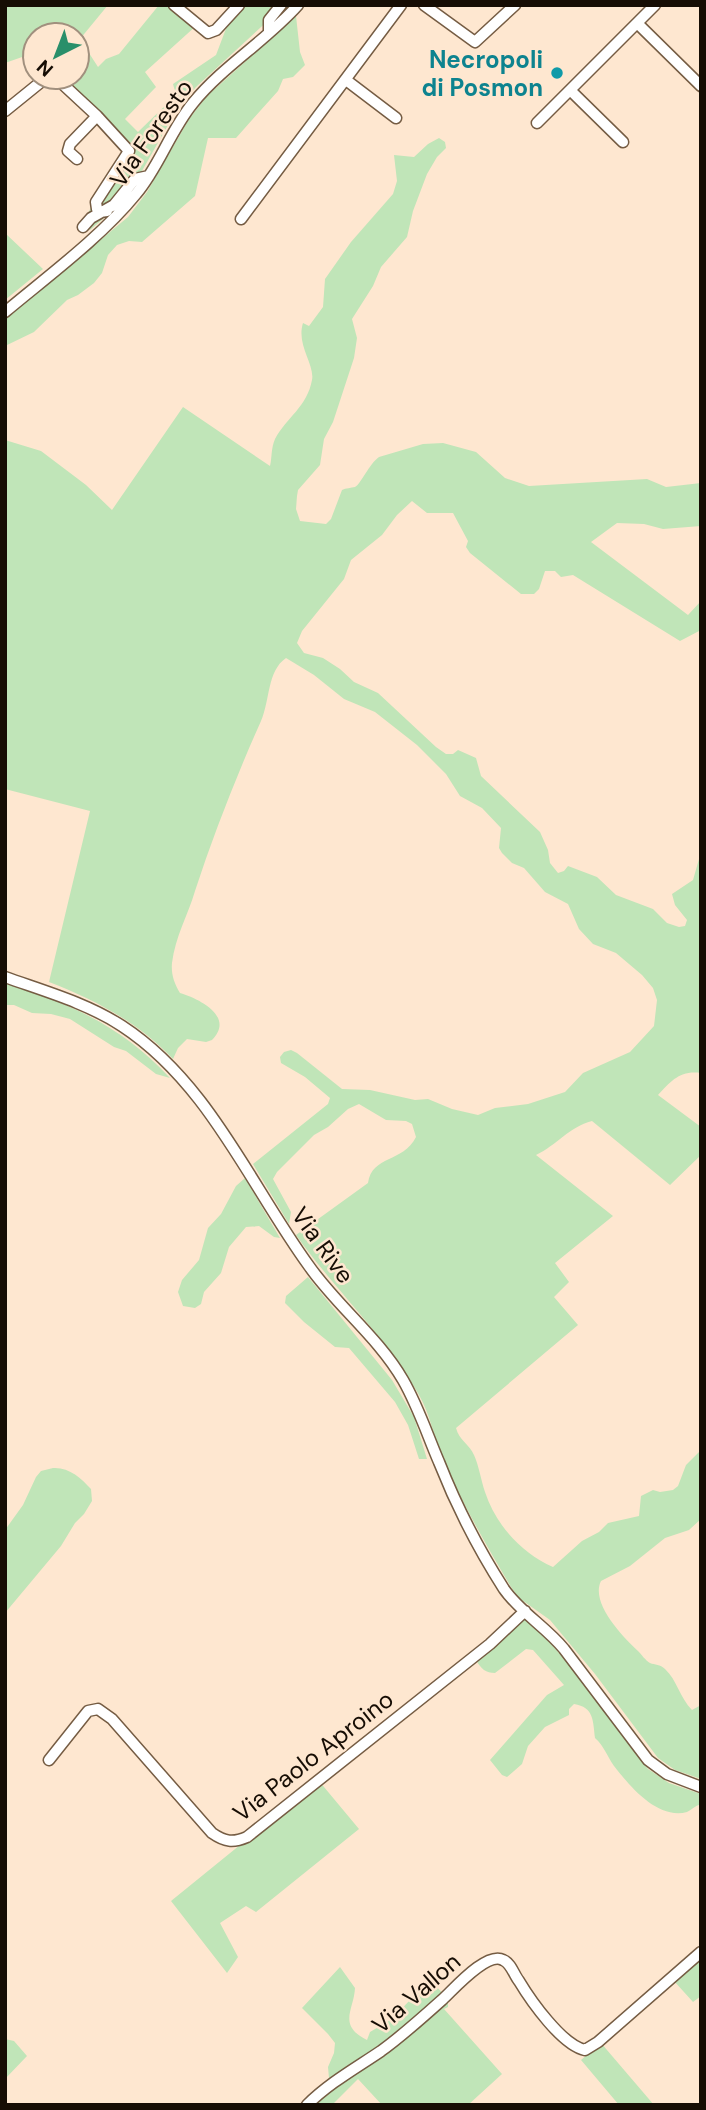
<svg xmlns="http://www.w3.org/2000/svg" width="706" height="2110" viewBox="0 0 706 2110" font-family="'DM Sans',sans-serif">
<rect width="100%" height="100%" fill="#fee7d0"/>
<!-- green -->
<path fill="#c0e5b8" d="M5 5H108L80 39 98 67 106 59 119 54 159 5H171L197 25 145 72 156 87 125 119 138 132 176 95 173 84 216 55 235 5H285L196 87 176 111 134 185 117 207 90 230 83 223C97 195 112 168 133 145L57 77H77V35H35V57L25 56 5 63Z
M296 16 300 52 305 65 293 77 283 79 278 91 236 138H208L195 196 142 242 129 241 117 245 108 255 102 273 94 283 78 295 67 300 34 332 5 346V319L128 217 147 192 189 119 207 96Z
M439 138 445 142 446 148 437 157 427 174 413 211 407 237 381 267 373 286 352 319 357 338 354 358 333 422 324 439 320 465 298 490 297 496 296 509 300 521 326 524 331 519 342 490C346 488 351 488 355 487 361 484 369 464 379 457L423 444 443 443 476 452 505 478 529 486 647 479 666 487 701 483V526L663 529 644 524 617 523 591 542 688 615 701 601V630L680 641 573 575 561 577 555 571H545L539 589 534 594H521L470 553 466 547 468 541 453 513H427L412 501 397 515 382 535 351 560 344 579 302 631 297 643 304 653 323 658 340 669 354 682 378 693 436 747 446 754H453L458 750 476 758 481 776 540 832 548 850 550 863 558 873 564 871 568 866 597 877 616 895 653 909 667 923 679 927 685 926 687 920 675 905 672 894 693 880 701 852V1073C680 1070 671 1081 658 1095L701 1127V1155L670 1185 592 1121C569 1127 557 1145 536 1155L613 1216 555 1263 569 1282 554 1297 578 1325 456 1428C459 1440 470 1445 474 1455 479 1466 481 1480 485 1492 496 1525 521 1553 553 1567L582 1541 599 1532 608 1523 639 1516 641 1496 653 1490 660 1492 673 1490 678 1486 686 1465 701 1450V1519L689 1530 665 1538 630 1566 601 1581C590 1603 623 1637 638 1651 641 1654 646 1661 650 1663 655 1665 660 1664 665 1669 677 1680 680 1698 692 1710L701 1705V1779L675 1770 658 1758 595 1674 550 1620 519 1598 511 1587C486 1545 460 1500 442 1455 433 1435 430 1414 419 1395 386 1337 335 1290 296 1235L368 1183C372 1155 403 1163 416 1137L412 1124 406 1121 386 1120 359 1104 348 1109 328 1127 314 1135 277 1172 273 1179 291 1212 289 1224 253 1164 328 1104 330 1098 305 1077 281 1063 280 1057 284 1052 291 1050 297 1053 342 1089 370 1090 415 1100 428 1099 452 1109 478 1115 495 1108 528 1104 565 1092 583 1073 630 1052 654 1026 657 1000 653 988 642 975 616 953 593 944 579 929 568 904 545 892 524 868 512 863 502 853 499 848 501 828 482 808 460 796 446 774 417 745 375 712 344 699 314 675 286 658C267 671 270 701 261 721 236 777 214 833 195 891 188 915 175 937 172 963 171 974 174 983 180 993 200 999 235 1017 212 1040L206 1042 187 1039 178 1048 173 1059C138 1022 95 1000 49 982L90 811 5 789V440L41 451 86 485 112 510 183 407 270 466C272 457 271 448 275 439 287 417 307 407 312 380 315 364 296 345 303 323L309 326 323 307 325 279 351 242 393 194 397 181 394 155 414 157 428 144Z
M5 233 43 269 5 300Z
M5 983C71 1004 122 1026 170 1078L156 1074 126 1051 114 1047 70 1019 51 1014 32 1013 14 1005H5Z
M245 1178 280 1238 274 1237 259 1226 246 1227 229 1247 221 1273 204 1292 201 1304 195 1308 183 1306 178 1292 182 1280 199 1260 208 1228 221 1214 236 1186Z
M308 1277 392 1380 414 1417 427 1459H419L408 1425 395 1402 349 1348 335 1347 304 1322 285 1303 286 1296Z
M53 1468C69 1467 81 1478 91 1489L92 1501 84 1514 75 1523 61 1546 5 1613V1530L23 1505 36 1477 41 1471Z
M522 1617 539 1630 566 1661 648 1769 669 1783 701 1794V1804C695 1806 691 1810 687 1812 657 1820 629 1785 614 1766 607 1756 604 1746 595 1738 593 1721 594 1707 574 1704L569 1709V1715L545 1727 528 1746 522 1764 507 1777 502 1775 490 1760 547 1695 564 1685 533 1650 526 1649 495 1673C486 1673 481 1669 476 1660Z
M319 1781 359 1829 256 1912 246 1906 220 1923 238 1957 227 1973 171 1901Z
M701 1959V1996L693 2002 674 1981Z
M340 1967 355 1988C354 2010 337 2025 367 2040L370 2032 392 2019 427 1982 434 1984 448 1999V2007L444 2009 502 2074 468 2105H382L358 2079 332 2105H316L317 2092 329 2078 328 2067 334 2053 335 2043 328 2034 302 2008Z
M5 2039 14 2041 27 2056 5 2079Z
M601 2043 654 2105H619L581 2060Z"/>
<g fill="none" stroke-linecap="round" stroke-linejoin="round">
<defs>
<path id="street" d="M174 5 208 33 216 30 239 5
M424 5 475 42 515 5
M637 23 701 86
M269 32V20L281 5
M55 77 97 116 129 151 96 202 97 209 100 212 107 211
M346 80 396 118
M570 90 623 142
M5 111 47 77
M537 123 655 5
M77 159 68 151 70 144 97 116
M241 219 401 5
M83 227 91 218 114 205 135 179 149 176
M5 312C48 276 101 237 136 194 159 167 170 131 193 103 223 66 266 41 298 5
M5 977C44 991 87 1003 122 1026 209 1083 250 1185 309 1266 337 1306 378 1337 403 1380 418 1406 427 1434 439 1462 456 1505 479 1550 504 1589 520 1612 546 1627 564 1649L648 1760 667 1774 701 1787
M49 1760 88 1711 98 1709 112 1719 212 1833C225 1842 233 1843 247 1837L490 1644 525 1611
M307 2105C329 2083 356 2068 381 2051 402 2036 423 2017 443 1999 454 1989 487 1951 503 1960 511 1963 514 1975 519 1981 531 2001 562 2045 585 2050L598 2042 701 1952"/>
</defs>
<!-- street casing -->
<use href="#street" stroke="#755c43" stroke-width="13"/>
<!-- street -->
<use href="#street" stroke="#fff" stroke-width="10"/>
</g>
<!-- markers -->
<circle fill="#0f9aa8" stroke="#fee7d0" stroke-width="2.5" cx="557" cy="73" r="7"/>
<g text-anchor="middle" dominant-baseline="central" stroke-width="5" stroke-linejoin="round" paint-order="stroke">
<!-- culture labels -->
<g font-size="24" font-weight="bold" fill="#0d838f" stroke="#fee7d0" text-anchor="end">
<text x="543" y="59">Necropoli<tspan x="543" dy="28">di Posmon</tspan></text>
</g>
<!-- street labels -->
<g font-size="24" fill="#160d04" stroke="#fee7d0">
<text transform="translate(151 133) rotate(-55)">Via Foresto</text>
<text transform="translate(323 1245) rotate(54)">Via Rive</text>
<text transform="translate(313 1756) rotate(-38)">Via Paolo Aproino</text>
<text transform="translate(416 1993) rotate(-41)">Via Vallon</text>
</g>
</g>
<!-- border -->
<rect width="706" height="2110" fill="none" stroke="#160d04" stroke-width="14"/>
<!-- north arrow -->
<g transform="translate(56 56) rotate(222)"><circle r="33" fill="#fee7d0" stroke="#a1907e" stroke-width="2"/>
<path d="M0-5L12 26L0 18L-12 26Z" fill="#298f6a"/>
<text y="-10" font-size="19" font-weight="bold" text-anchor="middle" fill="#160d04">N</text>
</g>
</svg>
